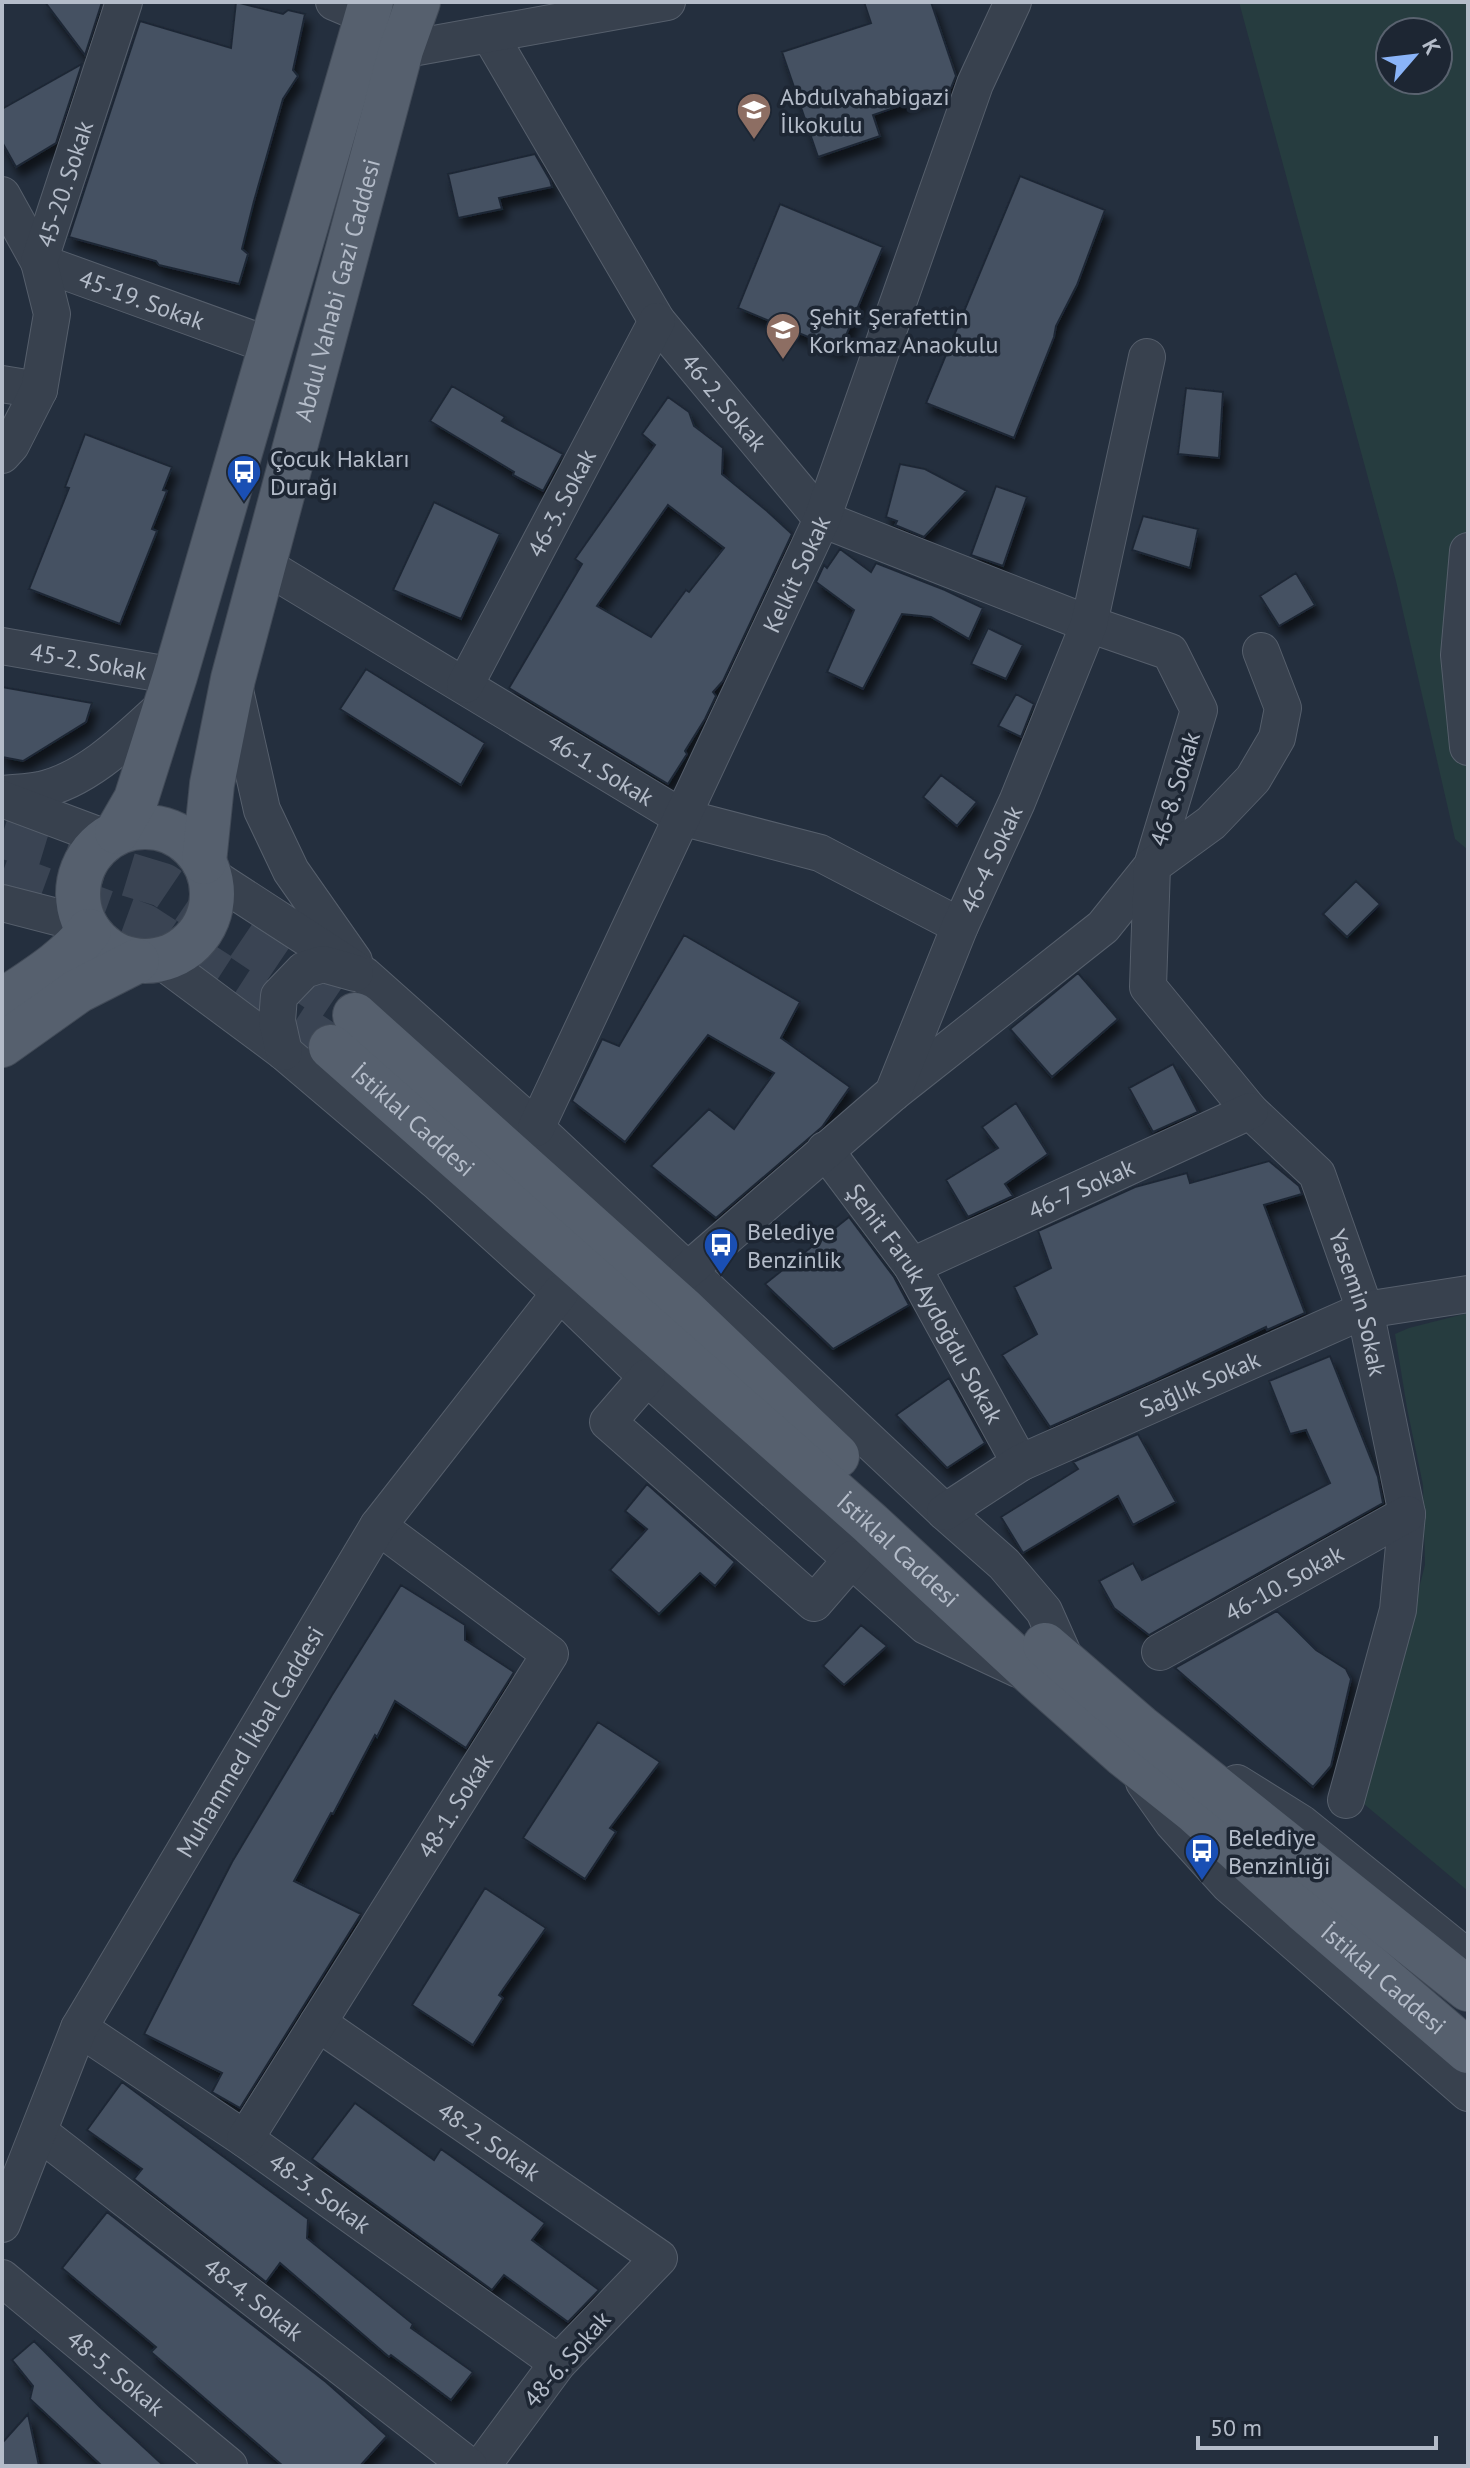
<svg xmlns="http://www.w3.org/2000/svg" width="1470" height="2468" viewBox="0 0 1470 2468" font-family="'PT Sans',sans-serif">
<defs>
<filter id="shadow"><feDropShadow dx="5" dy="9" stdDeviation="4" flood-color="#0009"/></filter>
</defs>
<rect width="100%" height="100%" fill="#242f3e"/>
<!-- green -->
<path fill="#263c3f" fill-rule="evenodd" d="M1239 2H1468V850L1455 839 1396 581ZM1390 32H1438V80H1390Z
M1468 1313V1891L1364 1804 1425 1565 1423 1485 1407 1408 1395 1334 1409 1328Z"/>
<!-- building -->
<path fill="#455162" stroke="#1f2835" stroke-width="2" fill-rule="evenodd" filter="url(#shadow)" d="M45 2H102L85 55Z
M236 2 283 14 288 10 305 14 293 70 298 76 283 99 254 201 242 249 248 254 239 284 159 265 156 261 69 237 140 21 231 48Z
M864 2H931L956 76 951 88 873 115 880 136 818 157 782 52 871 23Z
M82 64 56 143 16 167 2 142V109Z
M535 154 550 180 552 187 499 198 502 209 458 218 448 174Z
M1020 176 1105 210 1077 285 1056 326 1054 337 1014 438 926 403Z
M780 204 883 247 840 350 738 308Z
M452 386 505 417 502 421 563 454 543 491 513 475 514 472 430 421Z
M1186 388 1223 392 1219 458 1178 454Z
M668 397 689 412 694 426 723 448 722 474 767 511 792 534 723 681 713 692 716 696 705 719 685 751 687 754 668 784 509 688 582 564 575 559 655 445 642 434ZM668 505 724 548 689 592 686 590 651 637 597 606Z
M85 434 172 467 163 490 167 491 152 529 157 531 120 624 29 589 69 488 65 487Z
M900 464 925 469 967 491 924 537 895 525 897 521 886 517Z
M996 486 1027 497 1003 566 971 555Z
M434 502 500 534 461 619 393 590Z
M1143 516 1198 529 1190 568 1132 550Z
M840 549 871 572 876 563 945 590 983 608 969 639 931 617 902 614 863 689 827 672 854 610 816 582 824 565 827 568Z
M1296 573 1315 605 1279 626 1260 596Z
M988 628 1023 645 1006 679 971 664Z
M366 669 485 743 461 785 340 709Z
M2 687 92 703 86 722 23 761 2 757Z
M1016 694 1034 704 1021 737 998 726Z
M941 775 977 802 957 826 923 797Z
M1356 881 1380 904 1347 937 1323 914Z
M684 935 800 1002 781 1038 850 1087 822 1127 716 1218 651 1166 709 1109 734 1129 774 1073 708 1035 625 1142 572 1101 602 1039 619 1046Z
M1078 973 1118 1019 1052 1077 1010 1029Z
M1173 1064 1198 1112 1153 1132 1129 1088Z
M1016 1103 1048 1154 1005 1184 1013 1196 968 1217 946 1180 998 1148 982 1127Z
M1269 1161 1299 1186 1302 1194 1264 1205 1305 1313 1267 1330 1266 1327 1155 1380 1050 1427 1002 1355 1037 1334 1014 1287 1051 1268 1038 1231 1135 1187 1187 1173 1190 1183Z
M849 1217 894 1277 909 1305 833 1349 765 1284Z
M1330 1356 1378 1477 1383 1503 1149 1635 1114 1608 1099 1581 1133 1563 1142 1580 1330 1483 1306 1430 1290 1434 1269 1381Z
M949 1378 985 1443 947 1468 896 1415Z
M1138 1434 1176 1502 1133 1525 1118 1496 1023 1553 1001 1517 1078 1469 1073 1462Z
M647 1484 735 1562 715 1586 700 1573 659 1614 610 1570 647 1529 625 1511Z
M401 1585 465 1625V1640L514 1672 466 1748 395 1701 377 1737 375 1735 333 1814 331 1813 294 1881 361 1914 240 2108 212 2092 222 2073 144 2034 232 1862 332 1695Z
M1277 1611 1316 1650 1346 1669 1351 1679 1331 1766 1313 1787 1175 1668Z
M861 1625 887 1646 844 1685 823 1666Z
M598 1722 660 1762 610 1828 616 1832 585 1879 523 1838Z
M485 1888 546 1928 499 1995 503 1998 473 2045 412 2005Z
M122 2082 308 2219 307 2238 413 2324 411 2328 473 2372 451 2400 391 2355 389 2357 280 2263 266 2282 134 2179 142 2169 87 2130Z
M355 2103 434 2160 441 2149 545 2223 532 2240 599 2290 568 2322 504 2275 492 2290 312 2159Z
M107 2212 326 2382 387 2436 360 2466H283L151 2352 156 2347 62 2268Z
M34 2341 100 2407 164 2466H102L30 2399 33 2386 12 2360Z
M28 2414 39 2466H2V2443Z"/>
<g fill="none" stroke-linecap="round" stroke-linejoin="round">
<!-- major-tunnel -->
<path stroke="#3a4453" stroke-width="44" stroke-dasharray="44 22" stroke-linecap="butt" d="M2 836 163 885 355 1015
M2 874 144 926 331 1047"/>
<defs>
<g id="minor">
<path d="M334 2 367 16"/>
<path id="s1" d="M489 34 657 321 822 519 1089 624 1170 652 1199 710 1152 866 1103 927 893 1093"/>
<path d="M401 50 667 2"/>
<path id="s2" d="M2 195 39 262 271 346"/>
<path d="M2 384 39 390"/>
<path id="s3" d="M2 455 11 445 39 390 52 314 39 262 124 2"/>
<path d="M1468 551 1459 655 1468 747"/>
<path id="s4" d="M264 565 681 817 820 853 960 926"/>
<path id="s5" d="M2 646 175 676"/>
<path id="s6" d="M1261 651 1283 708 1277 738 1253 779 1211 823 1152 866 1148 987 1250 1111 1317 1174 1365 1310 1407 1514 1398 1610 1346 1800"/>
<path id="s7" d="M465 685 657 321"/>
<path d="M234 686 262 810 291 871 354 961"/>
<path d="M2 794C15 793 28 792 40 790 88 780 131 736 166 704"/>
<path d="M2 799 106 838"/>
<path d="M210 875 364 975 536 1128 945 1512 1004 1564 1044 1611 1068 1665"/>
<path d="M2 903 84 924"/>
<path d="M159 959 284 1052 436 1181 560 1293 647 1377 926 1626 1018 1669"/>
<path d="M284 1052 277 1021 279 996 304 970 323 964 355 973"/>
<path id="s8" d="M536 1128 822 519 975 84 1013 2"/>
<path id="s9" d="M825 1150 912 1266 1020 1463"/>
<path id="s10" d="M912 1266 1250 1111"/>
<path id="s11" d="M687 1271 893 1093 960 926 1017 802 1089 624 1147 357"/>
<path d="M647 1377 608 1422 814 1603 852 1559"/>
<path id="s12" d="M945 1512 1020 1463 1365 1310 1468 1294"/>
<path id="s13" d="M1160 1652 1407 1514"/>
<path d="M1144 1782 1173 1823 1229 1885 1468 2093"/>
<path d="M1237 1783 1301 1823 1468 1958"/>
<path id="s14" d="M318 2023 659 2258 558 2363 482 2466"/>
<path id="s15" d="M79 2028 245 2139 558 2363"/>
<path id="s16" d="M39 2132 469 2466"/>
<path id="s17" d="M245 2139 550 1654 378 1526"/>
<path id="s18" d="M2 2224 79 2028 378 1526 560 1293"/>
<path id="s19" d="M2 2278 229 2466"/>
</g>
<g id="major">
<circle cx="145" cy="894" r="67"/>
<path d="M117 832 136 799 175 676 371 2"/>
<path id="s20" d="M204 862 212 784 233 679 401 50 418 2"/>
<path d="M2 1001C33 980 66 961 89 931"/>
<path d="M355 1015 684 1310 837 1456"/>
<path d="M2 1045 78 991 137 961"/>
<path id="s21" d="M331 1047 871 1524 1036 1677 1124 1755 1193 1810 1304 1910 1468 2051"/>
<path d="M1045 1645 1140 1727 1468 1989"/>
</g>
</defs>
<!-- minor casing -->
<use href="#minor" stroke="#565f6c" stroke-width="38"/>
<!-- major casing -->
<use href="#major" stroke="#414a57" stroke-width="46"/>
<!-- minor -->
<use href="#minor" stroke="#38414e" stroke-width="36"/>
<!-- major -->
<use href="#major" stroke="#56606e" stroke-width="44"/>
</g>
<!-- icons -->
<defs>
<symbol id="school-pin" viewBox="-11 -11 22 30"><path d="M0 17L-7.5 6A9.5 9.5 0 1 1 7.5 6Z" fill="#8d6e63" stroke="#1d2633"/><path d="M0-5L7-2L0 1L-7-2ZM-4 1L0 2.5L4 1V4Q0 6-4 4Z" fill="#fff"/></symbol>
<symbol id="bus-pin" viewBox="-11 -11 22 30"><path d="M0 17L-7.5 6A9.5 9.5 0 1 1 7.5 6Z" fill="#1a4fb4" stroke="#1d2633"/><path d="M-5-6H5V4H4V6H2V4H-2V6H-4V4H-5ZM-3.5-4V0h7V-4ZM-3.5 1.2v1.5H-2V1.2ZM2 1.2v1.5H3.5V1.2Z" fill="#fff"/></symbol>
</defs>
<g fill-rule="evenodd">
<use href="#school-pin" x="734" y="90" width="40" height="54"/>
<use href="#school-pin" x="763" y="310" width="40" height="54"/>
<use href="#bus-pin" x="224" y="452" width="40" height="54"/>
<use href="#bus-pin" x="701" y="1225" width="40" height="54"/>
<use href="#bus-pin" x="1182" y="1831" width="40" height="54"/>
</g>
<g text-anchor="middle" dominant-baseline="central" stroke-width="7" stroke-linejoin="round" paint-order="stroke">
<!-- poi labels -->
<g font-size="24" fill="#b4bcc9" stroke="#1d2633" text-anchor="start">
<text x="780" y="96">Abdulvahabigazi<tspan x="780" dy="28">İlkokulu</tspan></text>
<text x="809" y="316">Şehit Şerafettin<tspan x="809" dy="28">Korkmaz Anaokulu</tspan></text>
<text x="270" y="458">Çocuk Hakları<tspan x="270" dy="28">Durağı</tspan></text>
<text x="747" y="1231">Belediye<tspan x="747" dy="28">Benzinlik</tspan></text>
<text x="1228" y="1837">Belediye<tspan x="1228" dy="28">Benzinliği</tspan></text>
</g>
<!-- street labels -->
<g font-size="24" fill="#b4bcc9" stroke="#1d2633">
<text stroke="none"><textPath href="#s3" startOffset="288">45-20. Sokak</textPath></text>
<text stroke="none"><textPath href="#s20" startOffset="588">Abdul Vahabi Gazi Caddesi</textPath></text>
<text stroke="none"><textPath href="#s2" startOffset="186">45-19. Sokak</textPath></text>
<text stroke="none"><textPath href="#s1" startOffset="438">46-2. Sokak</textPath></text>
<text stroke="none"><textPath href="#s7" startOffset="206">46-3. Sokak</textPath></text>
<text stroke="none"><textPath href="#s8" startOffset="612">Kelkit Sokak</textPath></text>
<text stroke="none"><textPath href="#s5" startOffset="88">45-2. Sokak</textPath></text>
<text stroke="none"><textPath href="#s4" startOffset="394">46-1. Sokak</textPath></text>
<text transform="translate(1175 789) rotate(-73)">46-8. Sokak</text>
<text stroke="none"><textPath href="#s11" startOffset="526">46-4 Sokak</textPath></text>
<text stroke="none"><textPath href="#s21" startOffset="110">İstiklal Caddesi</textPath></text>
<text stroke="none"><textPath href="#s10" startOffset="186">46-7 Sokak</textPath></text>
<text stroke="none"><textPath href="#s6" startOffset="782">Yasemin Sokak</textPath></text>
<text stroke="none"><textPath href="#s9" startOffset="184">Şehit Faruk Aydoğdu Sokak</textPath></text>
<text stroke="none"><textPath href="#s12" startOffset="286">Sağlık Sokak</textPath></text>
<text stroke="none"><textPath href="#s21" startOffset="758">İstiklal Caddesi</textPath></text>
<text stroke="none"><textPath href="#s13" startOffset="142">46-10. Sokak</textPath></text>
<text stroke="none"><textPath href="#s18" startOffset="544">Muhammed İkbal Caddesi</textPath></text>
<text stroke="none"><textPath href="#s17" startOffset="394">48-1. Sokak</textPath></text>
<text stroke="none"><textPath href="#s21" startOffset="1406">İstiklal Caddesi</textPath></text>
<text stroke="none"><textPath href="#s14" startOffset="208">48-2. Sokak</textPath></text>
<text stroke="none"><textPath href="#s15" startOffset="292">48-3. Sokak</textPath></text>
<text stroke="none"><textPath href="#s16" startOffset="272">48-4. Sokak</textPath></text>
<text transform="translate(567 2359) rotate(-49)">48-6. Sokak</text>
<text stroke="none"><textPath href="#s19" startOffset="148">48-5. Sokak</textPath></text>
</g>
</g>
<!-- border -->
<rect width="1470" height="2468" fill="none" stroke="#b4bcc9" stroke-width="8"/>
<!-- north arrow -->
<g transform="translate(1414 56) rotate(62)"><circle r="38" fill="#1d2633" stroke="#59626f" stroke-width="2"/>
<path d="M0-6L14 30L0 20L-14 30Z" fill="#8ab4f8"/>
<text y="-12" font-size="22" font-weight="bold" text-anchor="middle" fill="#b4bcc9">K</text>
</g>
<!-- scale -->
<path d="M1198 2436v12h238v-12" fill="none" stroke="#b4bcc9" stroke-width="4"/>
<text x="1210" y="2436" font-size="24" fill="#b4bcc9" stroke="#1d2633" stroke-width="6" paint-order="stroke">50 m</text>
</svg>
